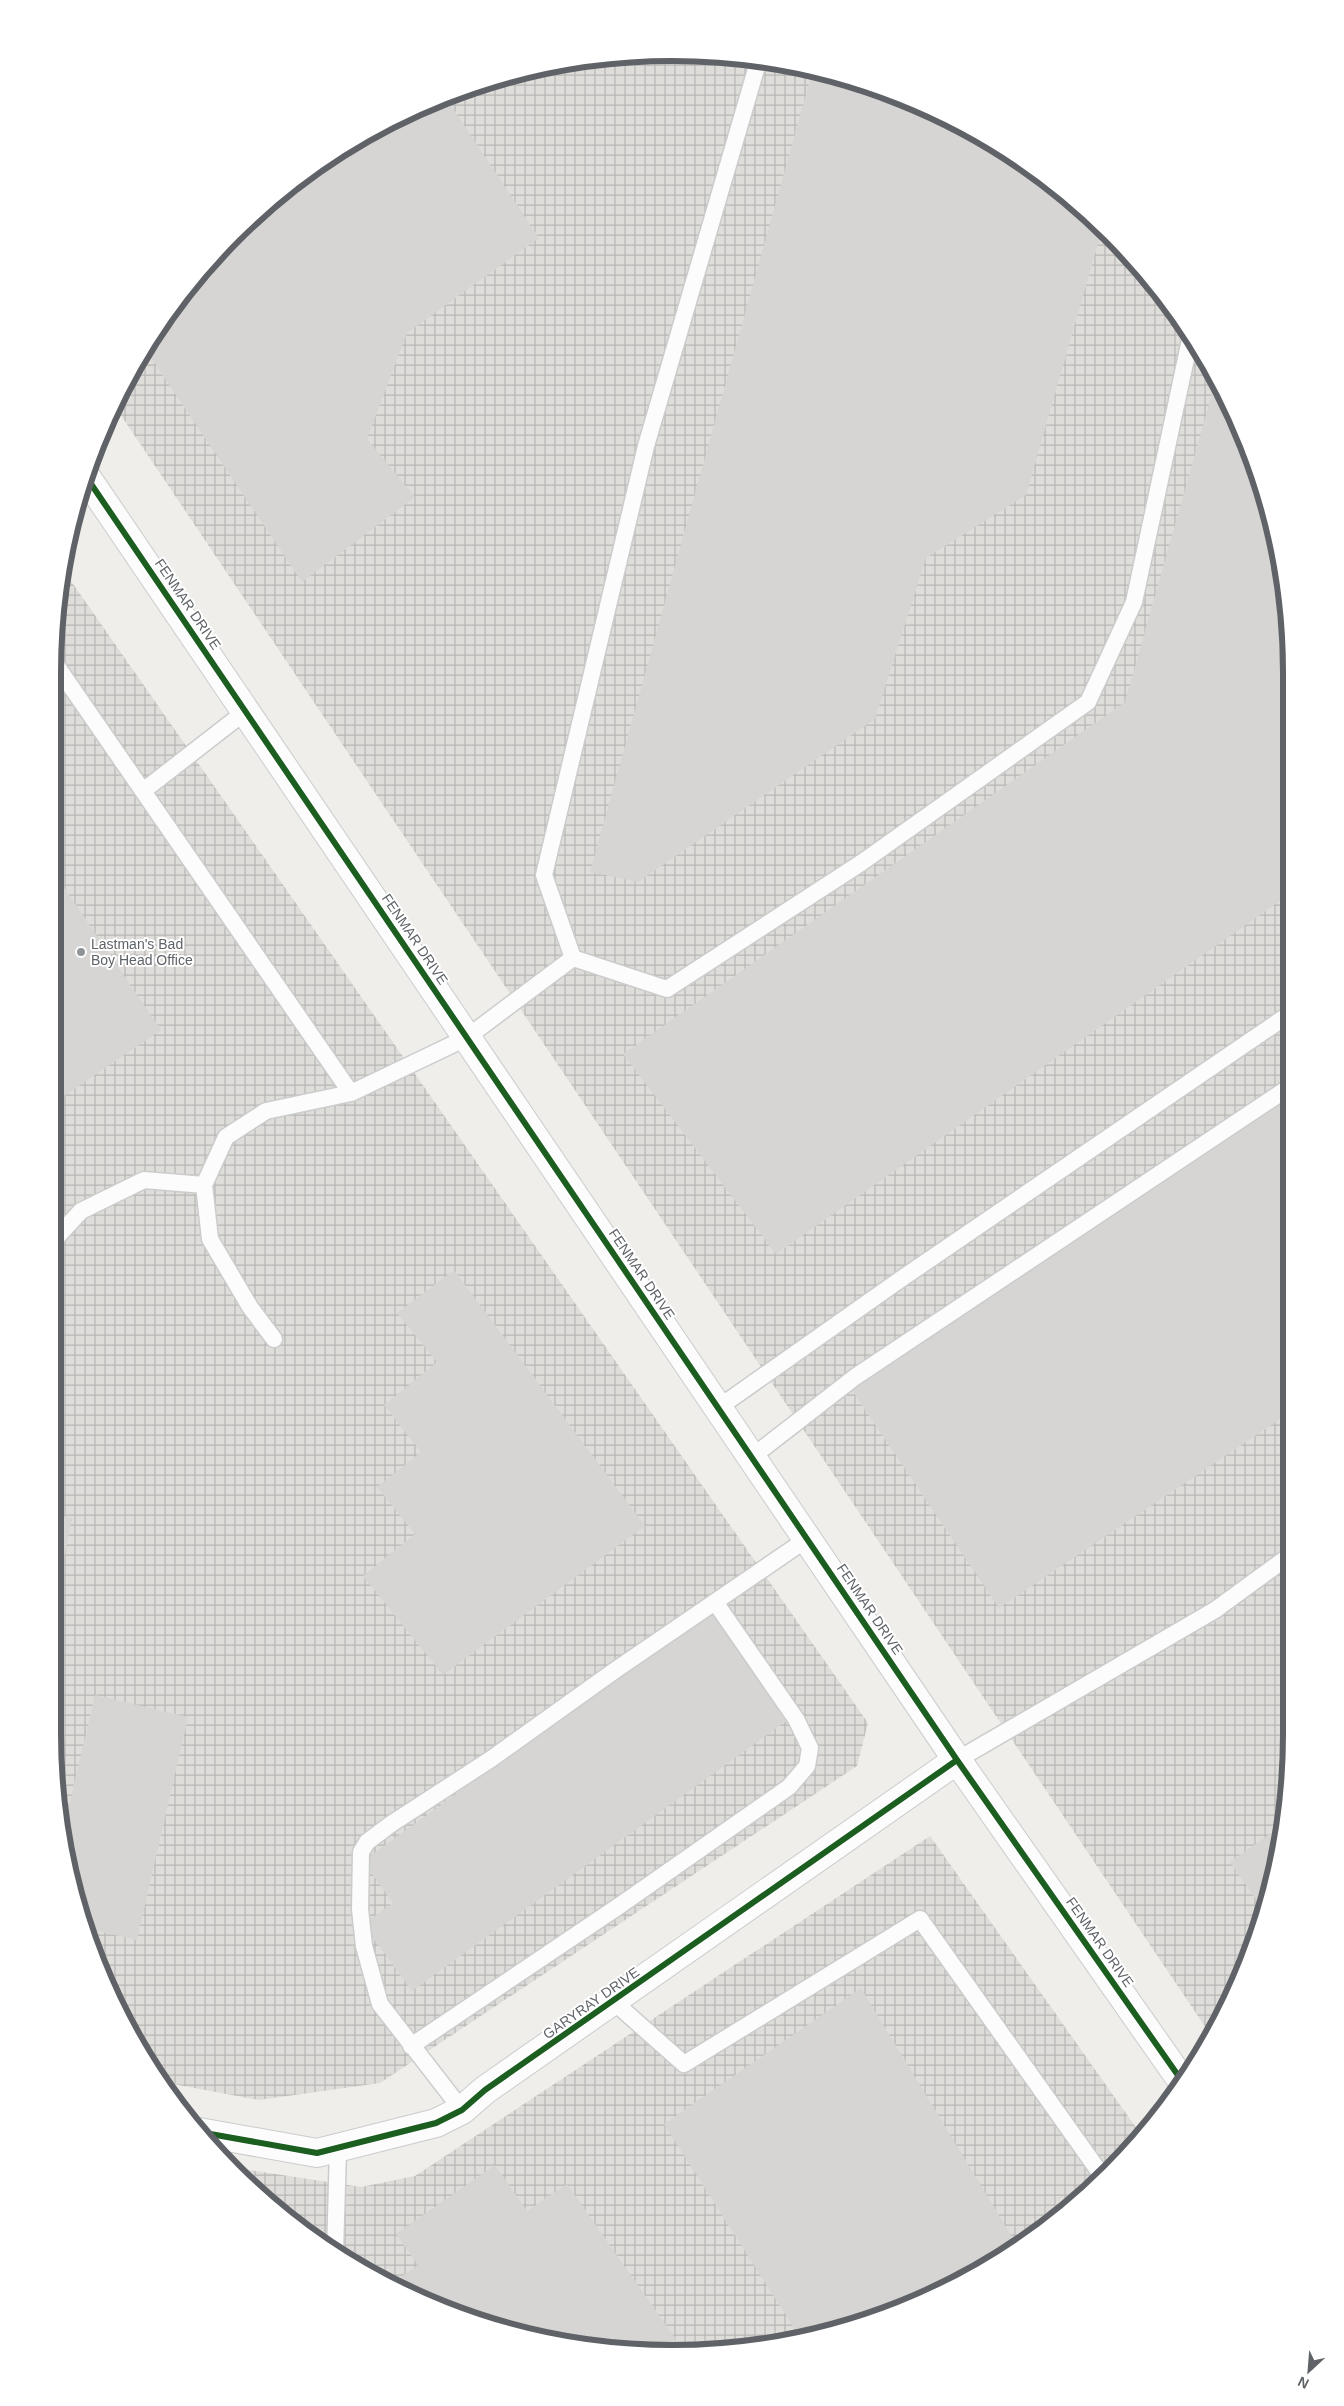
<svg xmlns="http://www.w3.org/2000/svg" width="1344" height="2406" viewBox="0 0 1344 2406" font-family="Arial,sans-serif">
<defs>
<pattern id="industrial-grid" width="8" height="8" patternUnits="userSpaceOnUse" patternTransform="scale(1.25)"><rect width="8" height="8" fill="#dfddda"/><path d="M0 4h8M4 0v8" fill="none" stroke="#b8b7b5"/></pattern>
</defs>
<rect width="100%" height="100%" fill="#efeeea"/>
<!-- industrial -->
<path fill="url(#industrial-grid)" d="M632 54 753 58 871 85 982 136 1110 234 1187 328 1259 473 1286 591 1290 1774 1259 1933 1212 2037 116 408 136 362 206 263 398 116 512 74Z
M64 571 868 1723 857 1766 380 2083 259 2100 162 2082 117 2008 85 1933 58 1815 54 632Z
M930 1836 1142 2136 1080 2200 982 2270 909 2306 793 2342 712 2352 591 2348 511 2332 398 2290 328 2249 230 2167 361 2187 415 2176Z"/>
<!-- building -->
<path fill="#d6d5d3" d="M812 72 871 85 982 136 1102 230 1026 495 926 558 875 719 638 882 590 872Z
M446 98 539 238 407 333 367 439 415 497 302 582 145 349 206 263 295 180 398 116Z
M1215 383 1259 473 1286 591 1287 896 776 1254 623 1054 1125 702Z
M55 874 161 1030 55 1102Z
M1288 1095 1289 1413 999 1608 851 1389Z
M454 1270 645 1526 443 1675 363 1576 415 1534 377 1487 421 1452 384 1405 437 1362 397 1313Z
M57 1515 72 1518 58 1586H57Z
M710 1611 789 1719 412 1991 363 1924 393 1903 363 1861Z
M95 1695 188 1717 137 1940 84 1928 62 1835Z
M1280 1827 1263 1910 1230 1862Z
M861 1988 1017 2245 982 2270 909 2306 801 2339 664 2124Z
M495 2165 527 2211 567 2184 684 2351 591 2348 511 2332 390 2285 418 2265 396 2234Z"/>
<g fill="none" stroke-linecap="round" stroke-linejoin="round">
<defs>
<path id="service" d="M54 662 351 1093 466 1038 573 958
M143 791 246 711
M573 958 667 989 861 863 1088 702 1134 602 1191 335
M573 958 544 875 646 446 759 59
M56 1238 81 1211 144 1180 204 1185
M274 1339 250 1307 210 1239 204 1185 226 1137 266 1111 351 1093
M718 1408 901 1279 1288 1015
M752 1457 855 1377 1288 1088
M957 1760 1215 1610 1289 1556
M614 2002 684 2064 920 1919 1103 2177
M411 2046 619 1906 789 1787 807 1766 810 1748 796 1719 715 1602
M462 2110 380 2004 364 1946 360 1909 361 1852 367 1842 391 1824 491 1759 614 1671 807 1539
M335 2253 338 2149"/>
<path id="minor" d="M199 2132 317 2153 436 2123 462 2110 485 2090 957 1760"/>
<path id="tertiary" d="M87 478 957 1760 1182 2081"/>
</defs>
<!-- service casing -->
<use href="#service" stroke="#cbcccc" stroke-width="19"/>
<!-- minor casing -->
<use href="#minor" stroke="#cbcccc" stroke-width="30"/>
<!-- tertiary casing -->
<use href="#tertiary" stroke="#cbcccc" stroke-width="30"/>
<!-- service -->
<use href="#service" stroke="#fdfcfc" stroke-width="16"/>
<!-- minor -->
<use href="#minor" stroke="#fdfcfc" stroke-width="28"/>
<!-- tertiary -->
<use href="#tertiary" stroke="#fdfcfc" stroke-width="28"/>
<defs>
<path id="cycleway" d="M87 478 957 1760 1182 2081
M199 2132 317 2153 436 2123 462 2110 485 2090 957 1760"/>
</defs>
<!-- cycleway casing -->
<use href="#cycleway" stroke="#fff" stroke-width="9"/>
<!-- cycleway -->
<use href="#cycleway" stroke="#1b5e20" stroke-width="6"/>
</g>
<!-- markers -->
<circle fill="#919496" stroke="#fff" stroke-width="2" cx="81" cy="952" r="5"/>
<g text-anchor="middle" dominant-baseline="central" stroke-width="4" stroke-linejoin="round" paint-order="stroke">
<!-- street labels -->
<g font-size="14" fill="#5f6368" stroke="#fff">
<text transform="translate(188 604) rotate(56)">FENMAR DRIVE</text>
<text transform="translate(415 939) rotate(56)">FENMAR DRIVE</text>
<text transform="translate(642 1274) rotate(56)">FENMAR DRIVE</text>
<text transform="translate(870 1609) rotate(56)">FENMAR DRIVE</text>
<text transform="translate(1100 1942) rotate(55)">FENMAR DRIVE</text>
<text transform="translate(591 2003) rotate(-35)">GARYRAY DRIVE</text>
</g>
<!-- poi labels -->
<g font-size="14" fill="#5f6368" stroke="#fff" text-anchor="start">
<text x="91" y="944">Lastman's Bad<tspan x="91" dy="16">Boy Head Office</tspan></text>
</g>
</g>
<!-- crop -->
<path d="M0 0H1344V2406H0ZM672 61H672A611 611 0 0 1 1283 672V1734A611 611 0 0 1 672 2345H672A611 611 0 0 1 61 1734V672A611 611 0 0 1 672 61Z" fill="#fff" fill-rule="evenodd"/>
<path fill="none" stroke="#5f6368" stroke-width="6" d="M672 61H672A611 611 0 0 1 1283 672V1734A611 611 0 0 1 672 2345H672A611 611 0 0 1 61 1734V672A611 611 0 0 1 672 61Z"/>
<!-- north arrow -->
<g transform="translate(1309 2371) rotate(206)" stroke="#ffffff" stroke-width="4" paint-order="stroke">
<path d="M0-4L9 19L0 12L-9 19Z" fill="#5f6368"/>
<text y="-8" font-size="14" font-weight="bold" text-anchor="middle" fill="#5f6368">N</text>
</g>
</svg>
